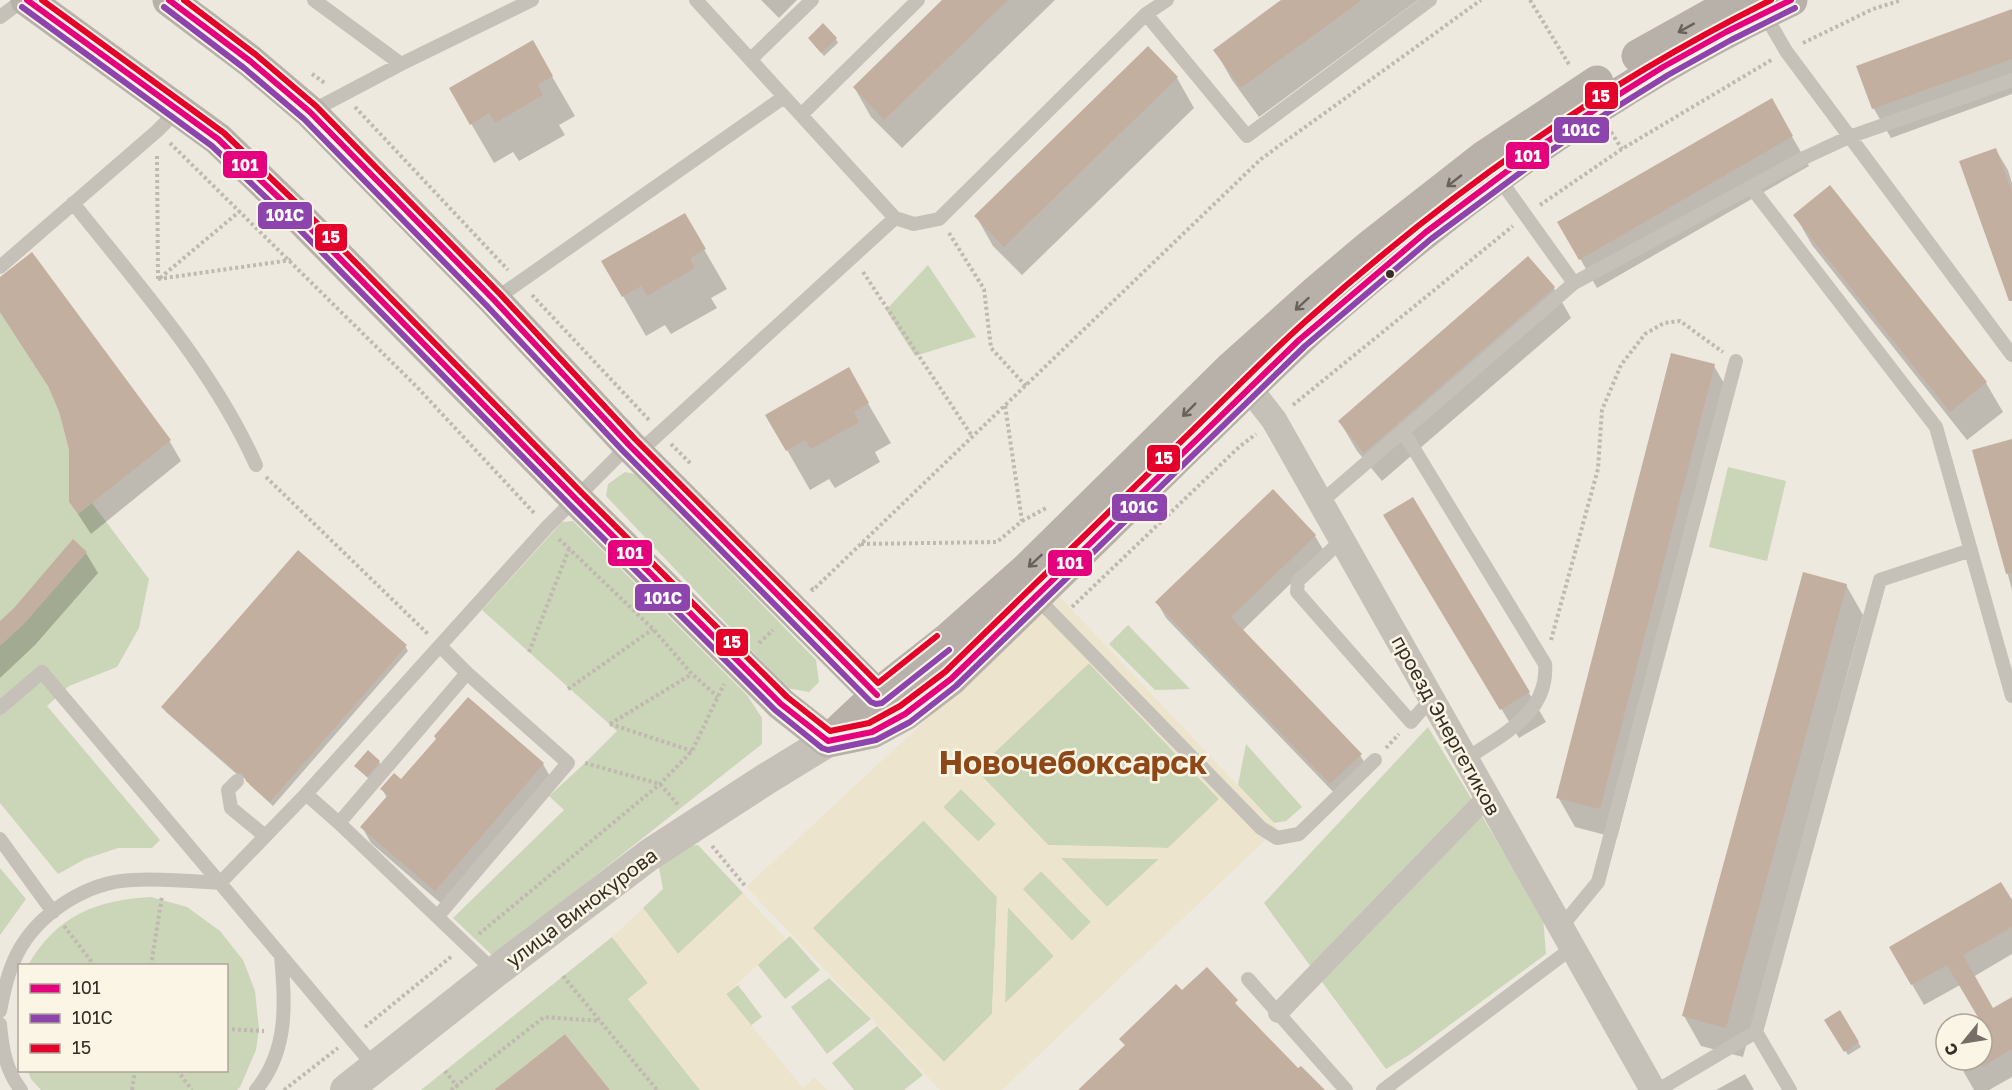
<svg xmlns="http://www.w3.org/2000/svg" width="2012" height="1090" viewBox="0 0 2012 1090" font-family="'Golos Text',sans-serif">
<rect width="100%" height="100%" fill="#eee9df"/>
<!-- green -->
<path fill="#cbd5b7" d="M928 265 976 337 915 356 886 310Z
M0 312 48 386 59 412 69 450V502L78 514 92 503 149 579 139 628 117 667 69 686 47 706 160 840 152 848H118L85 859 58 874 0 803Z
M1728 467 1786 481 1767 561 1709 547Z
M625 472 635 474 816 660 819 682 809 692 787 688 606 496 608 484Z
M573 521 747 695 762 718V744L493 956 453 918 564 810 549 796 585 763 617 731 482 610 562 522Z
M1128 625 1190 689 1155 690 1109 644Z
M1089 663 1220 800 1168 848 1048 845 976 770Z
M1428 727 1543 917 1546 954 1409 1055 1386 1069 1264 903Z
M1246 744 1302 807 1286 821 1274 823 1238 785Z
M961 789 996 824 978 842 943 807Z
M924 820 997 897 992 1014 944 1062 812 928Z
M698 845 743 893 678 954 643 908 663 889 657 857 673 847Z
M1060 858 1159 859 1107 907Z
M0 868 26 899 0 935Z
M1041 871 1091 922 1072 941 1022 889Z
M151 897 187 907 220 931 243 960 255 991 259 1029 256 1050 240 1087 237 1090H41L31 1079 28 1071 226 1070V966L28 965C57 916 95 900 151 897Z
M1007 906 1054 956 1005 1004Z
M790 936 820 970 785 999 757 964Z
M612 937 648 983 628 999 700 1090H610L565 1034 494 1090H421Z
M829 978 871 1019 827 1054 791 1007Z
M738 985 762 1017 750 1026 726 994Z
M877 1026 923 1075 904 1090H854L832 1063Z"/>
<!-- plaza -->
<path fill="#ede4cd" fill-rule="evenodd" d="M1059 596 1278 828 1002 1090H940L746 887ZM1089 663 1219 799 1168 848 1048 845 976 770ZM961 789 996 824 979 842 943 807ZM923 820 997 897 992 1014 944 1062 813 928ZM1061 858 1158 859H1159L1107 907ZM1041 871 1091 922 1072 941 1023 889ZM1008 907 1054 956 1005 1003Z
M743 893 786 939 726 994 803 1088 815 1077 827 1090H700L628 999 648 983 612 937 643 908 678 954Z"/>
<!-- shadow -->
<path fill="#0003" d="M761 0H797L779 18Z
M944 0H1055L902 148 871 117 854 87Z
M1283 0H1418L1259 117 1232 80 1215 50Z
M2012 11V94L1891 138 1874 109 1858 67Z
M810 39H836L838 43 824 56Z
M532 42 575 116 559 125 565 135 519 161 513 152 494 163 451 89Z
M1148 49 1177 78 1194 108 1022 275 993 246 976 216Z
M1771 100 1809 166 1597 288 1559 222Z
M1996 150 2008 170 2012 183V294Z
M684 215 727 289 711 298 717 308 671 334 665 325 646 336 603 261Z
M1795 215 1986 383 2003 412 1967 440 1812 245Z
M1527 258 1554 288 1571 318 1382 481 1357 451 1340 422Z
M0 278 169 440 181 461 91 534 70 502V450L60 412 52 392 0 312Z
M1714 366 1731 395 1617 838 1575 827 1558 797Z
M848 369 891 443 875 452 880 462 835 488 829 479 810 490 767 415Z
M2012 441V590L1974 451Z
M1315 536 1324 551 1242 631 1360 755 1369 770 1340 799 1166 618 1157 602Z
M1402 545 1529 693 1546 722 1519 738Z
M86 553 98 573 35 645 0 678V623Z
M1846 585 1863 615 1743 1057 1701 1046 1684 1016Z
M405 646 408 651 273 806 250 785 247 779 240 777 166 712 163 707Z
M468 699 543 764 552 780 444 906 371 843 362 827 387 798 382 789 401 782 437 740Z
M379 762 382 766 370 780 356 766Z
M2012 903V954L1973 977 1993 1010 2012 999V1077L1989 1090H1974L1957 1060H1982V1024H1969L1979 1018 1960 985 1924 1005 1891 948Z
M1839 1012 1861 1047 1848 1055 1826 1020Z
M1745 1074 1754 1090H1716Z"/>
<!-- building -->
<path fill="#c3af9f" d="M942 0H1008L884 120 853 87Z
M1281 0H1362L1241 88 1213 50Z
M2012 9V59L1872 109 1856 66Z
M823 23 837 38 821 53 808 38Z
M533 40 553 76 538 85 543 95 495 123 489 113 470 125 449 88Z
M1148 46 1178 77 1004 247 974 216Z
M1772 98 1793 136 1579 260 1557 222Z
M1996 148 2012 192V301H2009L1959 161Z
M1830 185 1987 382 1950 412 1793 215Z
M685 213 706 249 690 258 695 268 647 296 641 286 622 297 601 261Z
M32 252 171 440 78 514 69 502V450L59 412 48 386 0 312V277Z
M1528 256 1555 287 1364 453 1338 421Z
M1671 353 1715 364 1600 809 1556 798Z
M849 367 869 403 854 412 859 422 811 449 805 440 786 451 765 415Z
M2012 439V573L2006 574 1972 450Z
M1273 489 1316 535 1231 617 1362 754 1330 784 1155 602Z
M1413 497 1530 692 1500 710 1383 515Z
M73 539 87 552 23 625 0 646V621L14 608Z
M298 550 407 645 270 802 246 781 243 774 236 772 161 707Z
M1803 572 1847 584 1726 1028 1682 1016Z
M468 697 544 763 435 891 360 827 388 795 380 789 394 773 401 779 436 739 434 736Z
M368 750 380 761 367 777 354 766Z
M2001 882 2012 900V927L1963 955 1993 1008 2012 997V1049L1982 1067V1024L1947 965 1911 985 1889 947Z
M1207 967 1238 1000 1235 1003 1298 1068 1301 1066 1325 1090H1078L1125 1045 1119 1039 1176 984 1182 990Z
M1840 1010 1859 1042 1844 1052 1824 1020Z
M565 1034 610 1090H494Z"/>
<g fill="none" stroke-linecap="round" stroke-linejoin="round">
<!-- path -->
<path stroke="#bfb9b0" stroke-width="4" stroke-dasharray="3 3" stroke-linecap="butt" d="M1530 0 1570 66
M1803 43 1873 9 1902 0
M312 74 326 84
M355 107 508 270
M1611 132 1622 149
M170 143 417 387 535 514
M157 156 158 279
M1540 205 1622 149 1773 59
M949 233 984 289 991 348 1026 386
M863 272 972 436
M160 278 240 211
M158 279 291 260
M532 295 650 421
M1293 405 1513 226
M671 444 691 464
M266 477 429 635
M1022 521 1048 507
M559 539 653 629 692 674 718 697
M861 544 997 542 1022 521 1005 405
M811 588 813 590 1261 159 1481 0
M1072 607 1239 447 1256 434
M1551 640 1598 469 1602 410 1621 365 1645 334 1664 323 1680 321 1723 352
M759 643 773 630
M529 652 569 549
M568 689 653 629
M610 724 692 674
M610 724 692 751
M1386 748 1399 734
M585 763 660 784 679 806
M712 846 746 887
M64 926 95 966
M479 934 660 784 692 751 724 684
M151 966 162 896
M563 976 657 1090
M365 1027 452 956
M226 1029 264 1031
M177 1070 192 1090
M445 1071 460 1090
M132 1090 135 1070
M284 1090 338 1048
M451 1090 544 1017 600 1021"/>
<!-- service -->
<path stroke="#c6c1b8" stroke-width="14" d="M314 0 401 64 532 0
M696 0 895 218
M1764 13 1786 51 2012 355
M1146 14 1247 136 1430 0
M0 17 23 0
M751 59 812 0
M310 112 401 64
M801 115 918 0
M1498 177 1574 283
M1751 187 1936 427 2012 696
M73 203C139 286 212 367 256 465
M0 267 157 131 178 110
M494 300 784 97
M1403 431 1545 664C1549 714 1501 735 1466 759
M638 453 895 218 914 224 939 219 1146 14 1167 0
M1321 502 1574 283 1806 157 1849 137 2012 80
M1342 540 1298 581 1297 592 1411 722 1431 699
M1036 597 1261 828 1277 838 1299 834 1375 760
M440 646 467 673 339 823 495 972
M0 708 42 672 220 883 306 794 547 527 629 445
M237 781 228 790 231 808 265 836
M306 794 339 823
M0 839 53 912
M438 916 568 763 467 673
M1561 927 1598 882 1736 361
M1248 979 1346 1090
M0 1011C4 991 8 972 17 954 38 913 87 882 132 880 161 878 191 881 220 883L374 1066
M0 1024C2 1048 6 1071 21 1090
M1756 1032 1790 1090
M256 1090C289 1050 285 1003 281 955
M1383 1090 1572 948
M1658 1090 1756 1032 1880 580 1971 550"/>
<!-- pedestrian -->
<path stroke="#c6c1b8" stroke-width="20" d="M1278 1013 1487 797"/>
<!-- minor -->
<path stroke="#c6c1b8" stroke-width="26" d="M1249 388 1274 420 1653 1090"/>
<!-- tertiary -->
<path stroke="#c6c1b8" stroke-width="32" d="M346 1090 495 972 649 855 766 779 828 741"/>
<!-- secondary -->
<path stroke="#b7b1a9" stroke-width="33" d="M27 0 218 139 304 222 576 499 781 704 828 741
M169 0 250 61 310 112 494 300 629 445 877 695
M1638 56 1738 0
M828 741 872 732 905 714 951 679C1031 602 1110 524 1189 446 1231 406 1272 364 1315 325 1459 198 1617 81 1791 0
M828 741 877 695 947 640 1028 568 1231 368 1317 291 1369 247 1484 157 1597 82"/>
<defs>
<path id="bus-1" d="M27 0 218 139 304 222 576 499 781 704 828 741
M169 0 250 61 310 112 494 300 629 445 877 695
M828 741 872 732 905 714 951 679 1299 340 1426 232 1542 145 1602 105 1663 67 1726 32 1791 0"/>
<path id="bus-2" d="M22 7 212 146 298 228 570 505 775 710 822 748 828 750 876 740 910 722 956 686 1305 346 1431 239 1547 153 1607 113 1668 75 1731 40 1795 8
M164 7 244 68 304 119 487 306 623 451 871 702 876 704 882 703 949 650"/>
<path id="bus-3" d="M42 0 224 133 310 216 582 493 787 697 830 731 869 723 900 706 945 672C1030 590 1114 506 1199 424 1235 389 1270 353 1307 320 1447 194 1602 84 1771 0
M184 0 255 54 316 106 500 294 635 439 878 683 937 636"/>
</defs>
<!-- bus-1 casing -->
<use href="#bus-1" stroke="#fbf5e5" stroke-width="10"/>
<!-- bus-2 casing -->
<use href="#bus-2" stroke="#fbf5e5" stroke-width="10"/>
<!-- bus-3 casing -->
<use href="#bus-3" stroke="#fbf5e5" stroke-width="10"/>
<!-- bus-1 -->
<use href="#bus-1" stroke="#e5007d" stroke-width="6"/>
<!-- bus-2 -->
<use href="#bus-2" stroke="#8e44ad" stroke-width="6"/>
<!-- bus-3 -->
<use href="#bus-3" stroke="#e4002b" stroke-width="6"/>
</g>
<!-- one-way arrows -->
<defs><path id="oneway-shaft" d="M-6 0H5M1.5-3L5.5 0L1.5 3" fill="none" stroke-width="1.6" stroke-linecap="round" stroke-linejoin="round" transform="scale(1.5)"/></defs>
<g stroke="#6a625a">
<use href="#oneway-shaft" transform="translate(1686 28) rotate(151)"/>
<use href="#oneway-shaft" transform="translate(1454 181) rotate(142)"/>
<use href="#oneway-shaft" transform="translate(1302 304) rotate(138)"/>
<use href="#oneway-shaft" transform="translate(1189 410) rotate(135)"/>
<use href="#oneway-shaft" transform="translate(1035 561) rotate(137)"/>
</g>
<!-- markers -->
<circle fill="#372e26" stroke="#fbf5e5" stroke-width="2" cx="1390" cy="274" r="5"/>
<g text-anchor="middle" dominant-baseline="central" stroke-width="5" stroke-linejoin="round" paint-order="stroke">
<!-- street labels -->
<g font-size="20" fill="#372e26" stroke="#fbf5e5">
<text transform="translate(1447 725) rotate(61)">проезд Энергетиков</text>
<text transform="translate(581 907) rotate(-37)">улица Винокурова</text>
</g>
<!-- town labels -->
<g font-size="32" font-weight="bold" fill="#8e4717" stroke="#fbf5e5">
<text x="1073" y="762">Новочебоксарск</text>
</g>
</g>
<g stroke="#fbf5e5" stroke-width="2">
<rect x="1584" y="81" width="35" height="29" rx="6" fill="#e4002b"/>
<rect x="1553" y="116" width="57" height="28" rx="6" fill="#8e44ad"/>
<rect x="1505" y="141" width="45" height="29" rx="6" fill="#e5007d"/>
<rect x="222" y="150" width="46" height="29" rx="6" fill="#e5007d"/>
<rect x="257" y="201" width="56" height="29" rx="6" fill="#8e44ad"/>
<rect x="314" y="223" width="34" height="29" rx="6" fill="#e4002b"/>
<rect x="1146" y="444" width="35" height="29" rx="6" fill="#e4002b"/>
<rect x="1111" y="493" width="57" height="29" rx="6" fill="#8e44ad"/>
<rect x="607" y="539" width="46" height="28" rx="6" fill="#e5007d"/>
<rect x="1047" y="549" width="46" height="28" rx="6" fill="#e5007d"/>
<rect x="634" y="583" width="57" height="29" rx="6" fill="#8e44ad"/>
<rect x="715" y="628" width="34" height="29" rx="6" fill="#e4002b"/>
</g>
<g font-size="16" text-anchor="middle" font-weight="bold" fill="#fff">
<text x="1601" y="102">15</text>
<text x="1581" y="136">101С</text>
<text x="1528" y="162">101</text>
<text x="245" y="171">101</text>
<text x="285" y="221">101С</text>
<text x="331" y="243">15</text>
<text x="1164" y="464">15</text>
<text x="1139" y="513">101С</text>
<text x="630" y="559">101</text>
<text x="1070" y="569">101</text>
<text x="663" y="604">101С</text>
<text x="732" y="648">15</text>
</g>
<!-- legend -->
<rect x="18" y="964" width="210" height="108" fill="#fbf5e5" stroke="#ada599" stroke-width="1.5"/>
<rect x="30" y="984" width="30" height="9" fill="#e5007d" stroke="#ada599" stroke-width="1.5"/>
<text x="72" y="994" font-size="18" fill="#372e26">101</text>
<rect x="30" y="1014" width="30" height="9" fill="#8e44ad" stroke="#ada599" stroke-width="1.5"/>
<text x="72" y="1024" font-size="18" fill="#372e26">101С</text>
<rect x="30" y="1044" width="30" height="9" fill="#e4002b" stroke="#ada599" stroke-width="1.5"/>
<text x="72" y="1054" font-size="18" fill="#372e26">15</text>
<!-- north arrow -->
<g transform="translate(1964 1042) rotate(240)"><circle r="28" fill="#fbf5e5" stroke="#ada599" stroke-width="1.5"/>
<path d="M0-4.5L10 22L0 15L-10 22Z" fill="#776f67"/>
<text y="-9" font-size="16" font-weight="bold" text-anchor="middle" fill="#372e26">С</text>
</g>
</svg>
